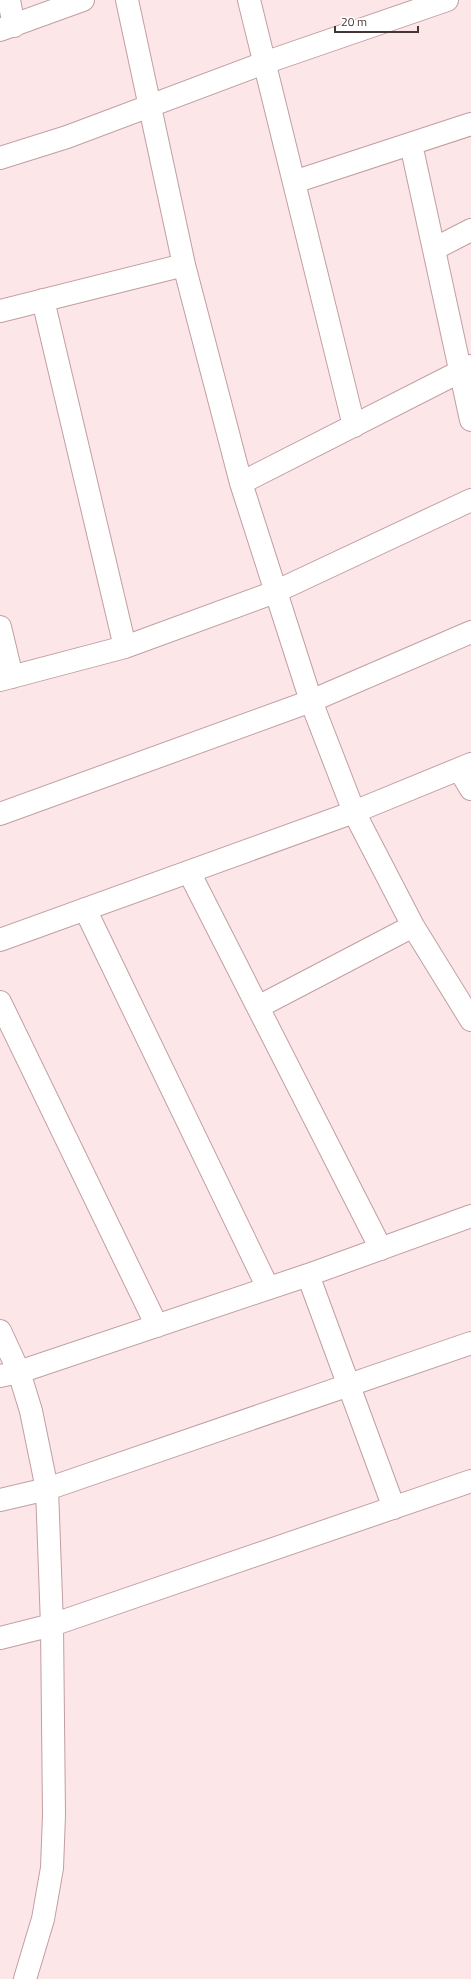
<svg xmlns="http://www.w3.org/2000/svg" width="471" height="1979" viewBox="0 0 471 1979" font-family="'Titillium Web',sans-serif">
<rect width="100%" height="100%" fill="#fde6e8"/>
<g fill="none" stroke-linecap="round" stroke-linejoin="round">
<defs>
<path id="street" d="M9 0 14 26
M127 0 184 265 241 483 311 701 354 812 413 926 471 1020
M249 0 354 426
M0 30 83 0
M411 144 471 420
M0 158 67 137 264 63 447 0
M294 182 471 124
M434 249 471 230
M43 300 125 647
M0 311 184 265
M241 483 471 366
M0 627 12 677
M0 680 125 647 275 592 471 500
M459 769 471 789
M0 814 311 701 471 632
M189 872 381 1249
M85 909 268 1288
M0 940 354 812 471 764
M0 1002 157 1326
M258 1007 413 926
M308 1275 394 1508
M0 1331 19 1372 31 1411 47 1489 52 1625 54 1815 52 1868 43 1919 25 1979
M0 1376 19 1372 308 1275 471 1216
M0 1500 47 1489 471 1343
M0 1638 52 1625 471 1481"/>
</defs>
<!-- street casing -->
<use href="#street" stroke="#c19ea2" stroke-width="24"/>
<!-- street -->
<use href="#street" stroke="#fff" stroke-width="22"/>
</g>
<!-- scale -->
<path d="M335 26v6h83v-6" fill="none" stroke="#443537" stroke-width="2"/>
<text x="341" y="26" font-size="12" fill="#443537" stroke="#ffffff" stroke-width="3" paint-order="stroke">20 m</text>
</svg>
